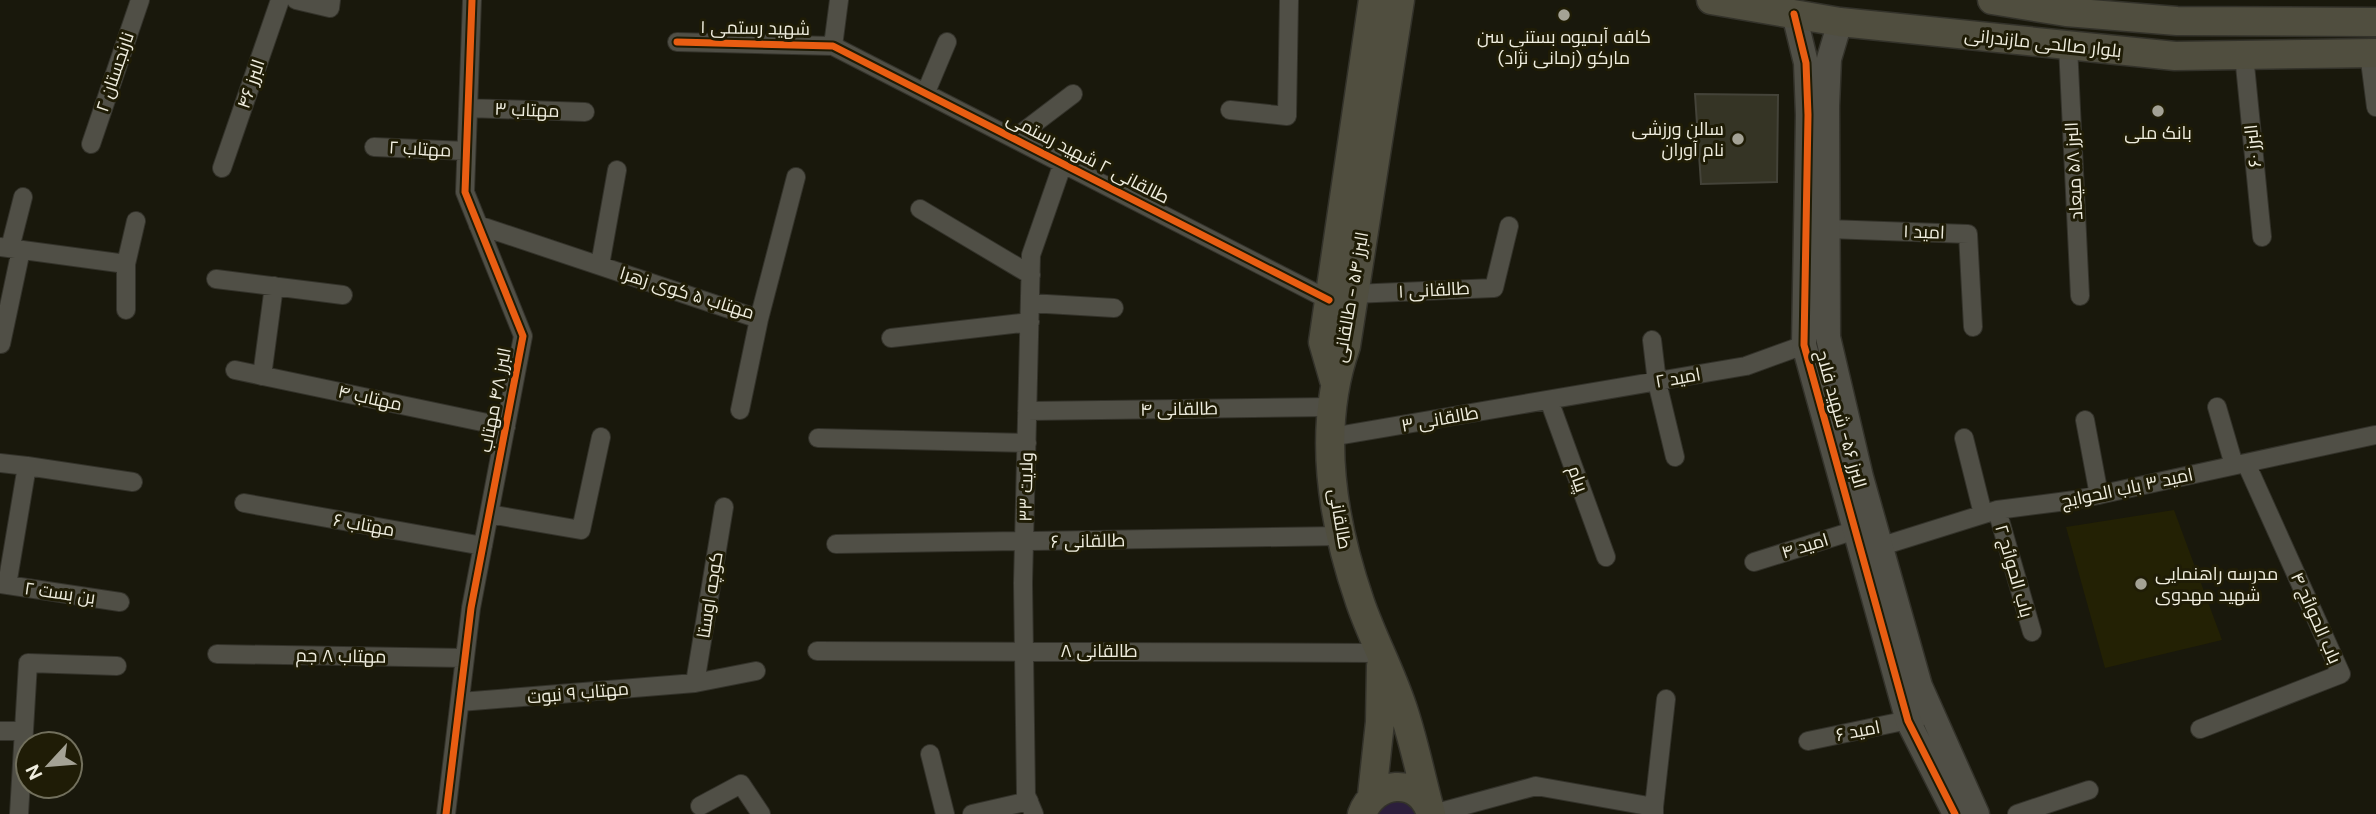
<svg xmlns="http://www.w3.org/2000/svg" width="2376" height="814" viewBox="0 0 2376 814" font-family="'DM Sans',Cairo,sans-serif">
<rect width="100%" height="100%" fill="#19180c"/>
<!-- built -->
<path fill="#232104" d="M2174 510 2222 640 2105 668 2066 527Z"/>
<!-- green -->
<path fill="#2c1f3c" d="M1397 795 1421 814H1371Z"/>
<!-- building -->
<path fill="#353425" stroke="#444339" stroke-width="2" d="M1695 94 1778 95 1777 182 1701 184Z"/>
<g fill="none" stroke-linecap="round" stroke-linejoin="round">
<defs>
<path id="street" d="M296 0 330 8 331 0
M677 42 833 46 1329 300
M833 46 839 0
M2068 46 2080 296
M2369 53 2376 107
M2244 55 2262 237
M926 92 947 42
M468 108 585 112
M1230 110 1287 116 1289 0
M1015 138 1073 94
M91 144 140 0
M374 147 466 151
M222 168 280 0
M920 209 1031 275
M478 225 759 319 796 177
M1828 229 1968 234 1973 327
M0 247 126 264
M10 248 23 197
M600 265 617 170
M216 279 343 295
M1353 294 1494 288 1509 226
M1030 303 1114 308
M126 310V264L136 221
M891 338 1030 322
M1652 340 1657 382 1675 457
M1 344 21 250
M235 370 506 427
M262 376 274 286
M1549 400 1606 557
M2217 407 2234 465
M740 410 759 319
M1027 411 1331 407
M2085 420 2099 495
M1331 437 1746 366 1804 345
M818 438 1027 443
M1964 438 1983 514
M0 463 27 466
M244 503 483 546
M1997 510 2032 632
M489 514 581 530 601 437
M836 544 1341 536
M1882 546 1997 510 2075 500 2375 435
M1754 562 1856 530
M0 584 120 602
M7 585 27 466 133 482
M817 651 1381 653
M217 654 465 658
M695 683 724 507
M460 702 695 683 756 671
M2200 729 2341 674 2246 463
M0 731H23
M1808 741 1918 718
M930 754 945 814
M700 806 741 784 761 814
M1654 807 1666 699
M19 814 28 663 117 666
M446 814 471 608 523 336 465 192 472 0
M972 814 1029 801
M1034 814 1026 795 1023 583 1031 255 1063 163
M1433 814 1536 786 1654 807V814
M2017 814 2089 790"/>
<path id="secondary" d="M1794 14 1806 63 1808 115 1804 345 1908 721 1955 814
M1840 22 1829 59 1827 106 1828 337 1861 477 1920 686 1977 814"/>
<path id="primary" d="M1400 0 1346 346C1317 428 1332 521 1360 602 1372 637 1390 670 1402 706 1414 741 1421 778 1431 814
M1711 0 1840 22 2175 56 2376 53
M1992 0 2066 12 2177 21 2376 22
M1334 380 1323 342 1373 0
M1372 795 1380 722 1381 666
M1362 814C1374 781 1417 776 1430 811"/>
</defs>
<!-- street casing -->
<use href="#street" stroke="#33322a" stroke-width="20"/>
<!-- secondary casing -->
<use href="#secondary" stroke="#33322a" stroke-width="27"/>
<!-- primary casing -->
<use href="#primary" stroke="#33322a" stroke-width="31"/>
<!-- street -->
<use href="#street" stroke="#504f46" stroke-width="18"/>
<!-- secondary -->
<use href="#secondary" stroke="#504f46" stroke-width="24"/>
<!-- primary -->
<use href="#primary" stroke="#504e3f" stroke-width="28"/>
<defs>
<path id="cycleway" d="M1794 14 1806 63 1808 115 1804 345 1908 721 1955 814
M677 42 833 46 1329 300
M446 814 471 608 523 336 465 192 472 0"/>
</defs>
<!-- cycleway casing -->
<use href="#cycleway" stroke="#1f1c06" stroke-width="11"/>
<!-- cycleway -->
<use href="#cycleway" stroke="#e95d12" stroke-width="7"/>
</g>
<!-- markers -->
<g fill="#a4a295" stroke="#1f1c06" stroke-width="2.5">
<circle cx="1564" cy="15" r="7"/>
<circle cx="2158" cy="111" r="7"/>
<circle cx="1738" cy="139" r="7"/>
<circle cx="2141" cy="584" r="7"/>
</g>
<g text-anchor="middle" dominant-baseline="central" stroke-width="6" stroke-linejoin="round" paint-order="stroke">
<!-- street labels -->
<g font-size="18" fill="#efeddf" stroke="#1f1c06">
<text transform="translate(755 28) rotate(1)">شهید رستمی ۱</text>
<text transform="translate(2043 43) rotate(6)">بلوار صالحی مازندرانی</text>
<text transform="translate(115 72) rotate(-71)">نارنجستان ۲</text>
<text transform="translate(251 84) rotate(-71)">البرز ۴۶</text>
<text transform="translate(527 110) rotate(2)">مهتاب ۳</text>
<text transform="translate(2253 146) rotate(-96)">البرز ۶۰</text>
<text transform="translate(420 149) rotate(3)">مهتاب ۲</text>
<text transform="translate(1088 158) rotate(27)">طالقانی ۲ شهید رستمی</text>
<text transform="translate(2074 171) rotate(-93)">البرز ۵۸ میعاد</text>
<text transform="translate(1924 232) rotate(2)">امید ۱</text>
<text transform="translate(1434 290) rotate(-3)">طالقانی ۱</text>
<text transform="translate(687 293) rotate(17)">مهتاب ۵ کوی زهرا</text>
<text transform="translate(1351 297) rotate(-80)">البرز ۵۴ - طالقانی</text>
<text transform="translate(1678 378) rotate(-10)">امید ۲</text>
<text transform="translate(370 398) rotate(12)">مهتاب ۴</text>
<text transform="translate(495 400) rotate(-79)">البرز ۴۸ مهتاب</text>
<text transform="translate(1179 409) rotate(-1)">طالقانی ۴</text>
<text transform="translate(1440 419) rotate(-10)">طالقانی ۳</text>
<text transform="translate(1841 419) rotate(74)">البرز ۵۶- شهید فلاح</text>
<text transform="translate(1578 479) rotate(70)">پیام</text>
<text transform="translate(1026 487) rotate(-89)">ولایت ٣۳</text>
<text transform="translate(2127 488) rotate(-12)">امید ۳ باب الحوایج</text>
<text transform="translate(1340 519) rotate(80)">طالقانی</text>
<text transform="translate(364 525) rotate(10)">مهتاب ۶</text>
<text transform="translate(1088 541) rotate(-1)">طالقانی ۶</text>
<text transform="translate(1805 546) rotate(-17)">امید ۴</text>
<text transform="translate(2014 571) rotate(74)">باب الحوائج ۲</text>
<text transform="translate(60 593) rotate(8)">بن بست ۲</text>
<text transform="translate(710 595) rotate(-81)">کوچه اوستا</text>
<text transform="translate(2316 618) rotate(66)">باب الحوائج ۴</text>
<text x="1099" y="651">طالقانی ۸</text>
<text transform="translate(341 656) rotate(1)">مهتاب ۸ جم</text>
<text transform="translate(578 693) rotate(-5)">مهتاب ۹ نبوت</text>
<text transform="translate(1858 731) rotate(-11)">امید ۶</text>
</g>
<!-- poi labels -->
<g font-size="18" fill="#efeddf" stroke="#1f1c06">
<text x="1564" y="37">کافه آبمیوه بستنی سن<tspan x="1564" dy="21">مارکو (زمانی نژاد)</tspan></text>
<text x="1724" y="129" text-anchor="end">سالن ورزشی<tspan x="1724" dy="21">نام آوران</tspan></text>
<text x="2158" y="133">بانک ملی</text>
<text x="2155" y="574" text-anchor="start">مدرسه راهنمایی<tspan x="2155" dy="21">شهید مهدوی</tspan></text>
</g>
</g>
<!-- north arrow -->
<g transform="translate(49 765) rotate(244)"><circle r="33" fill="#1f1c06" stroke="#72705d" stroke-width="2"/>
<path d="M0-5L12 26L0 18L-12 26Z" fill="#a4a295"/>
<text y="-10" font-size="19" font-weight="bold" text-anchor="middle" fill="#efeddf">N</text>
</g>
</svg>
